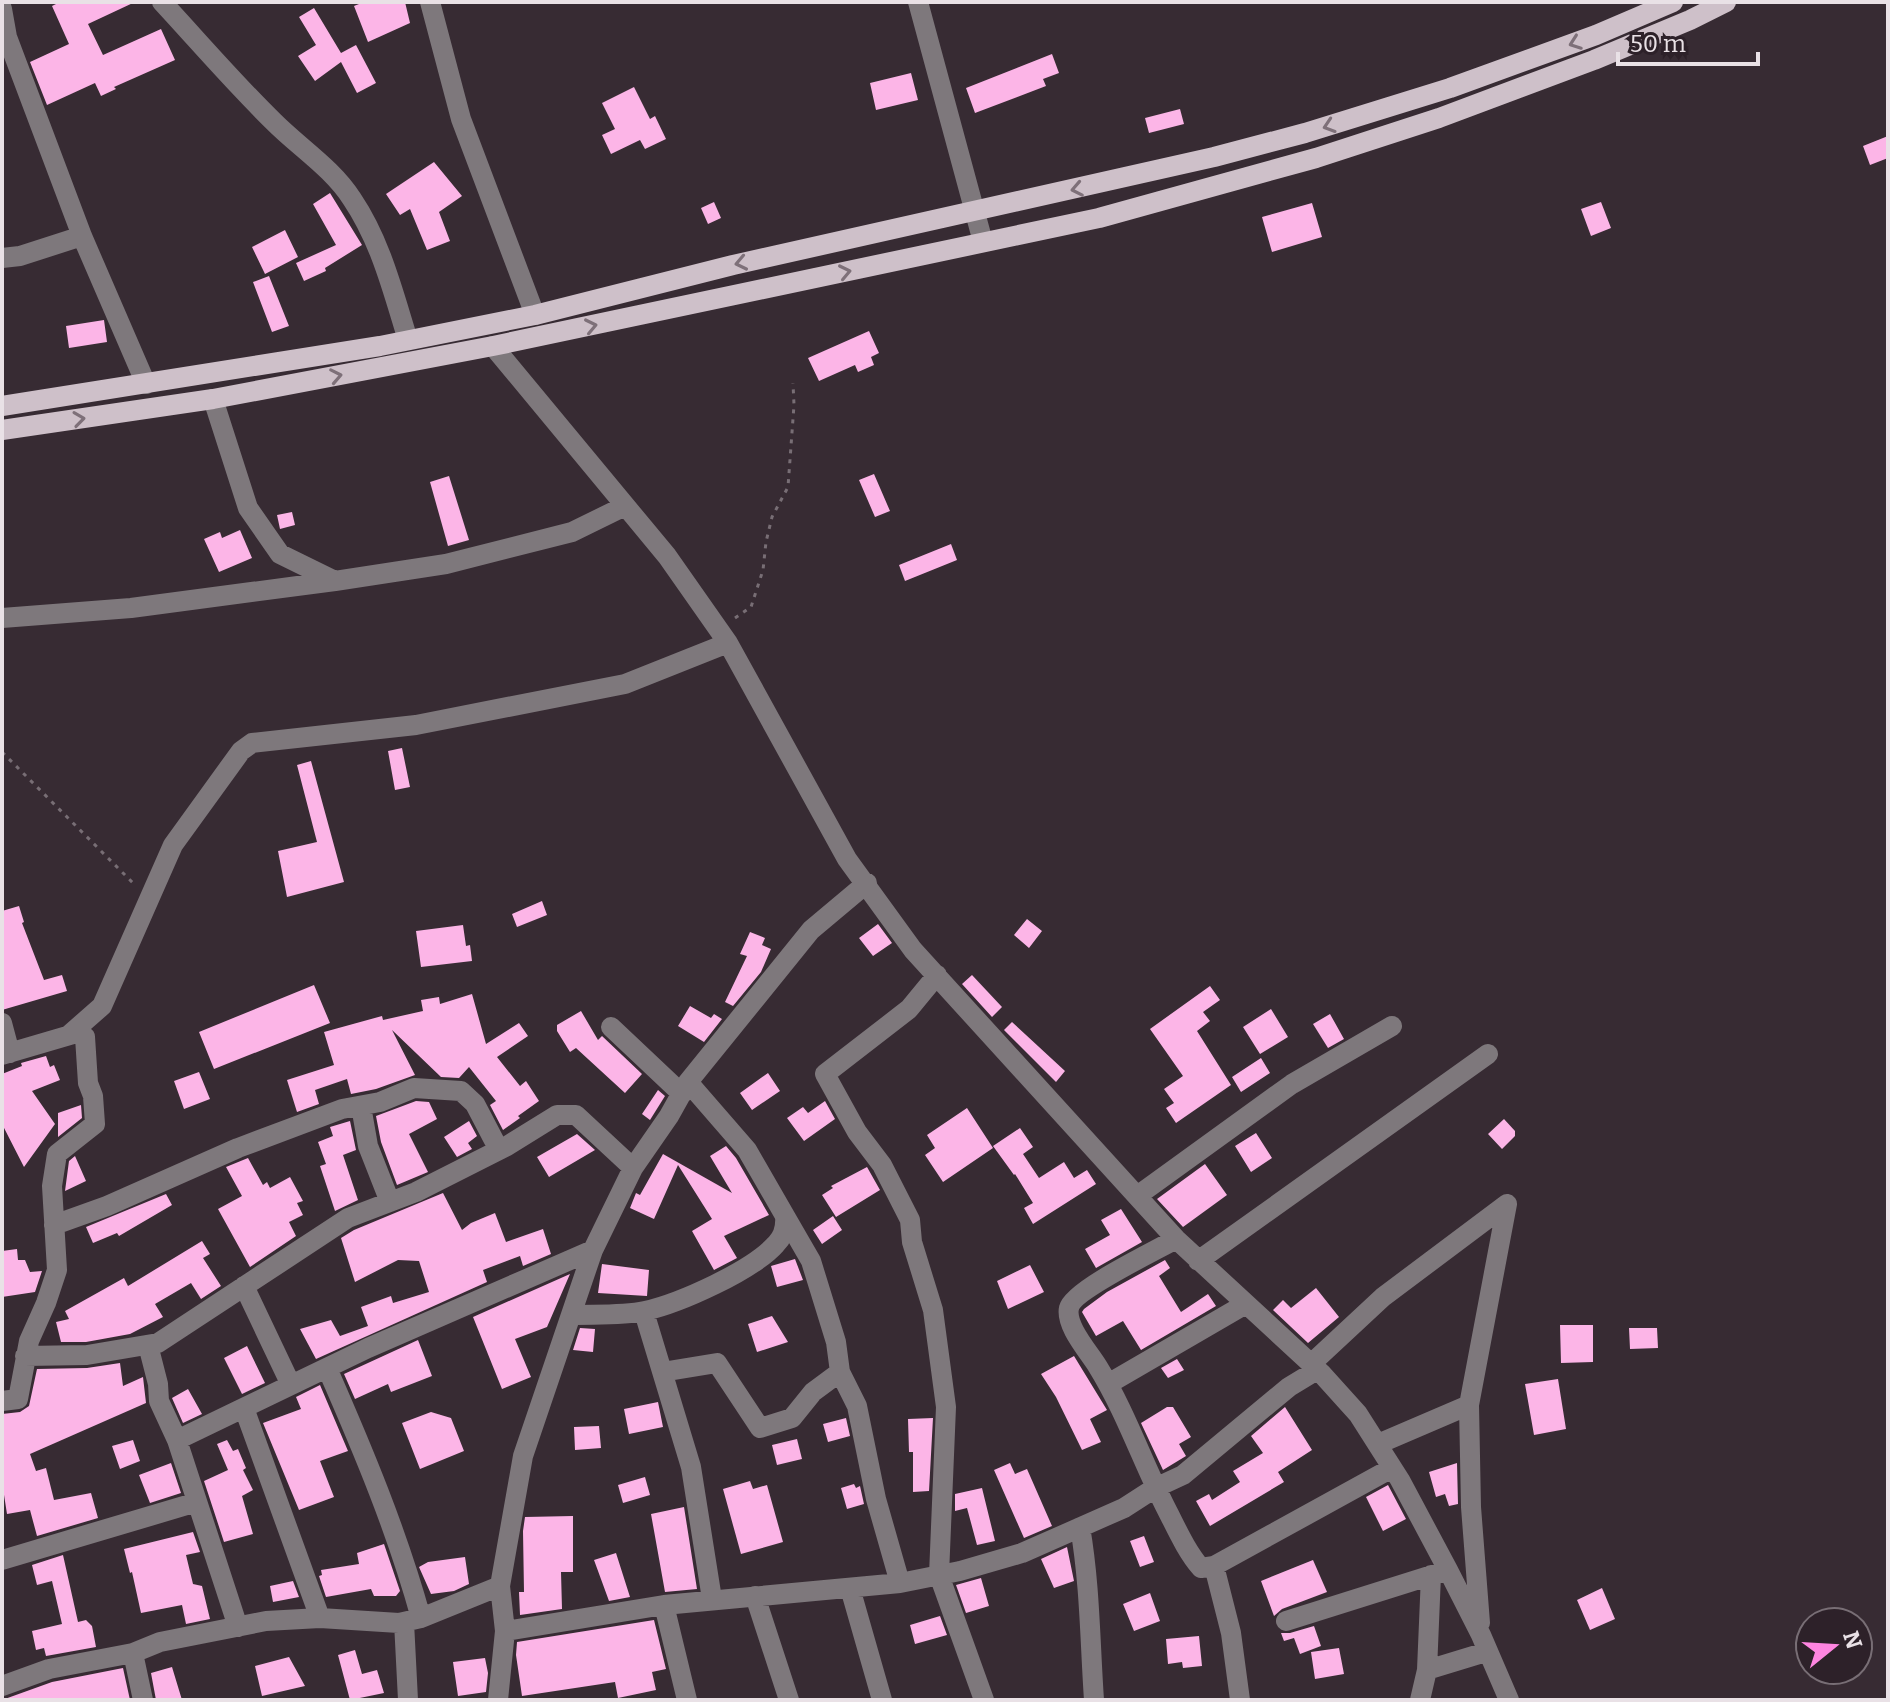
<svg xmlns="http://www.w3.org/2000/svg" width="1890" height="1702" viewBox="0 0 1890 1702" font-family="Bitter,serif">
<rect width="100%" height="100%" fill="#372b33"/>
<!-- building -->
<path fill="#fcb5e7" d="M60 2H135L88 24 103 55 161 29 175 60 114 87 116 89 101 96 95 83 47 105 30 62 69 44 52 6Z
M364 2H405L410 23 368 42 354 6Z
M314 8 341 53 356 45 376 83 357 93 341 62 315 81 298 56 316 45 299 17Z
M1052 54 1059 73 1043 79 1046 86 975 113 966 88Z
M911 73 918 100 876 110 870 83Z
M634 87 650 119 655 116 666 139 645 149 640 140 611 154 602 135 615 129 602 103Z
M1180 109 1184 124 1149 133 1145 118Z
M1888 136V158L1870 165 1863 146Z
M434 162 462 196 439 212 450 241 427 250 410 209 400 215 386 194Z
M330 193 362 245 325 268 326 271 304 281 296 263 336 245 313 204Z
M714 202 721 218 708 224 701 208Z
M1601 202 1611 228 1591 236 1581 209Z
M1312 203 1322 237 1272 252 1262 217Z
M285 230 298 257 265 274 252 247Z
M269 276 289 326 272 332 253 282Z
M104 320 107 342 69 348 66 326Z
M869 331 879 353 871 357 874 365 858 372 855 365 819 381 808 358Z
M874 474 890 511 875 517 859 480Z
M449 476 469 540 448 546 430 482Z
M292 512 295 525 280 529 277 515Z
M240 530 252 558 219 572 204 539 220 532 222 538Z
M951 544 957 560 905 581 899 565Z
M402 748 410 787 395 790 388 751Z
M311 761 344 882 287 897 278 851 317 842 297 765Z
M542 901 547 915 517 927 512 914Z
M19 906 24 922 22 923 44 980 62 975 67 991 2 1010V911Z
M1027 919 1042 931 1029 948 1014 935Z
M878 924 892 943 873 956 859 938Z
M463 925 466 946 470 945 472 961 421 967 416 931Z
M750 932 765 938 762 945 771 949 761 972 733 1006 725 1002 747 956 740 954Z
M972 975 1002 1007 992 1017 962 984Z
M314 985 330 1023 214 1069 199 1032Z
M1210 986 1220 1000 1203 1012 1210 1021 1197 1031 1231 1085 1176 1123 1166 1108 1174 1103 1164 1089 1183 1076 1150 1029Z
M472 994 486 1044 519 1023 528 1036 497 1057 520 1086 526 1081 539 1101 518 1116 520 1118 503 1130 490 1105 496 1101 469 1067 459 1078 441 1077 392 1030 415 1075 376 1089 351 1094 347 1079 315 1090 319 1104 297 1112 287 1080 334 1065 324 1032 382 1016 383 1020 423 1011 421 1000 439 997 440 1004Z
M690 1006 711 1018 714 1014 722 1019 704 1042 678 1026Z
M1271 1009 1288 1037 1260 1054 1243 1027Z
M581 1011 598 1040 602 1036 642 1074 625 1093 576 1048 570 1052 557 1031V1025Z
M1330 1014 1344 1039 1328 1048 1313 1024Z
M1012 1022 1065 1071 1056 1082 1004 1030Z
M46 1056 50 1067 54 1065 60 1080 32 1091 55 1124 24 1167 2 1124V1074L22 1066 21 1063Z
M1261 1058 1270 1073 1241 1092 1232 1077Z
M199 1072 210 1099 184 1109 174 1081Z
M768 1073 780 1091 752 1110 740 1093Z
M658 1090 665 1096 650 1120 642 1114Z
M416 1101 429 1102 437 1119 409 1134 428 1172 397 1185 381 1142 376 1116Z
M825 1101 835 1119 804 1141 787 1118 803 1107 808 1113Z
M81 1105 82 1118 58 1137V1113Z
M967 1108 993 1148 943 1182 925 1155 935 1148 927 1135Z
M1504 1119 1515 1131V1136L1502 1149 1488 1134Z
M350 1121 356 1150 343 1155 358 1200 335 1211 320 1166 326 1164 318 1142 333 1136 330 1127Z
M469 1121 477 1136 468 1143 472 1149 457 1157 444 1137Z
M1020 1128 1033 1147 1023 1154 1039 1178 1064 1162 1074 1178 1087 1170 1096 1184 1033 1224 1024 1208 1033 1203 1015 1174 1014 1175 993 1146Z
M1256 1133 1272 1158 1251 1172 1235 1146Z
M577 1134 595 1150 549 1177 537 1157Z
M726 1146 736 1158 769 1215 724 1236 737 1258 714 1270 692 1231 712 1219 678 1165 654 1219 630 1208 636 1193 640 1195 663 1154 732 1193 710 1156Z
M75 1156 86 1181 65 1191 69 1161Z
M248 1158 263 1185 267 1182 270 1188 290 1177 303 1201 297 1203 303 1215 289 1222 296 1236 250 1267 218 1209 242 1196 226 1167Z
M1205 1164 1227 1195 1183 1227 1157 1199Z
M867 1167 880 1190 836 1217 822 1195 833 1188 831 1186Z
M443 1193 462 1230 471 1223 495 1213 506 1242 543 1229 551 1254 523 1266 520 1256 483 1270 487 1282 316 1359 300 1329 331 1320 340 1336 368 1326 361 1307 391 1296 393 1303 429 1292 419 1261 398 1260 355 1282 341 1238 354 1230Z
M166 1194 172 1205 119 1236 117 1233 93 1243 86 1227Z
M1121 1209 1142 1242 1096 1268 1085 1249 1110 1235 1101 1220Z
M833 1216 842 1230 822 1244 813 1230Z
M202 1241 210 1254 203 1258 221 1286 201 1299 191 1283 155 1304 163 1317 130 1334 86 1342H61L56 1322 69 1319 65 1311 124 1278 128 1286Z
M17 1249 18 1260H25L30 1272 42 1271 35 1292 2 1297V1251Z
M795 1259 803 1280 777 1287 771 1266Z
M1165 1260 1170 1268 1159 1276 1181 1312 1208 1294 1216 1306 1141 1350 1123 1321 1096 1336 1082 1312 1084 1309 1107 1292Z
M602 1264 649 1270 647 1296 598 1293Z
M1030 1265 1044 1292 1008 1309 997 1281Z
M570 1274 547 1327 515 1339 531 1377 502 1389 473 1317Z
M1316 1288 1339 1317 1308 1343 1273 1310 1283 1300 1291 1308Z
M772 1316 788 1342 757 1352 748 1324Z
M1560 1325H1593V1362L1561 1363Z
M580 1328 595 1329 593 1352 573 1350Z
M1629 1328H1657L1658 1348 1630 1349Z
M418 1340 432 1376 391 1392 388 1384 355 1399 344 1374Z
M247 1346 265 1383 242 1394 224 1358Z
M1074 1356 1107 1410 1090 1419 1101 1442 1082 1450 1056 1397 1041 1374Z
M1177 1359 1184 1370 1168 1378 1161 1368Z
M120 1363 123 1386 143 1377 146 1403 30 1454 36 1471 46 1468 54 1500 91 1493 98 1518 37 1536 30 1510 7 1514 2 1482V1414L20 1412 29 1406 37 1369 87 1368Z
M1558 1379 1566 1429 1534 1435 1525 1384Z
M320 1385 348 1451 320 1461 334 1497 299 1510 263 1423 301 1409 296 1397Z
M188 1389 202 1414 183 1423 172 1398Z
M658 1402 663 1427 629 1434 624 1409Z
M1167 1407H1173L1191 1437 1179 1444 1186 1456 1163 1470 1141 1423Z
M1285 1407 1312 1450 1278 1472 1284 1482 1210 1526 1196 1501 1209 1494 1212 1500 1240 1482 1233 1471 1263 1453 1251 1436Z
M431 1412 451 1418 464 1451 420 1469 402 1423Z
M846 1418 850 1436 828 1442 823 1424Z
M933 1418 929 1491 913 1492V1452H909L908 1419Z
M599 1426 601 1448 575 1450 574 1427Z
M797 1439 802 1459 777 1465 772 1445Z
M133 1440 140 1461 120 1469 112 1446Z
M227 1440 233 1451 238 1449 246 1468 243 1470 253 1490 242 1496 253 1534 224 1542 204 1481 228 1470 217 1444Z
M171 1463 181 1493 150 1503 139 1475Z
M1010 1463 1015 1474 1027 1469 1052 1526 1024 1538 994 1470Z
M1457 1463 1458 1504 1449 1506 1445 1494 1436 1497 1429 1472Z
M645 1477 650 1495 623 1503 618 1485Z
M750 1481 753 1489 767 1485 783 1542 741 1554 723 1489Z
M854 1484 856 1488 860 1486 864 1504 847 1509 841 1488Z
M1388 1485 1406 1519 1383 1531 1366 1497Z
M982 1488 995 1541 977 1545 967 1508 955 1511V1494Z
M684 1507 697 1589 665 1592 651 1514Z
M573 1516V1572H561L562 1609 520 1615 519 1592H524L523 1531 525 1517Z
M193 1532 200 1552 186 1555 193 1584 202 1586 210 1619 186 1624 182 1605 141 1613 132 1572 130 1573 124 1549Z
M1144 1536 1154 1562 1140 1567 1130 1541Z
M384 1544 400 1591 396 1596H374L371 1589 326 1597 319 1576 322 1575 321 1570 359 1564 357 1553Z
M1067 1547 1074 1581 1054 1588 1041 1559Z
M616 1553 630 1597 609 1601 594 1560Z
M63 1555 78 1622 86 1620 92 1626 96 1647 46 1656 44 1648 36 1650 32 1631 62 1624 52 1581 37 1585 32 1565Z
M465 1557 469 1584 454 1591 431 1594 419 1567 428 1562Z
M1313 1560 1327 1592 1282 1609 1274 1616 1261 1581Z
M981 1578 989 1606 966 1613 956 1585Z
M293 1581 299 1597 273 1602 270 1586Z
M1602 1588 1615 1619 1590 1630 1577 1600Z
M1150 1593 1160 1621 1134 1631 1123 1604Z
M940 1616 947 1635 915 1644 910 1625Z
M654 1620 666 1669 652 1672 656 1690 618 1698 615 1682 522 1696 516 1655 517 1642Z
M1314 1626 1321 1646 1300 1654 1294 1638 1284 1641 1281 1633H1290Z
M1199 1636 1202 1666 1183 1668 1182 1662 1168 1664 1166 1639Z
M1339 1648 1344 1674 1315 1679 1311 1652Z
M355 1650 362 1674 377 1670 384 1693 350 1700 338 1655Z
M289 1657 305 1686 262 1696 255 1666Z
M485 1658 488 1673 486 1692 458 1696 453 1662Z
M172 1667 182 1700H156L151 1673Z
M123 1668 130 1700H2L52 1682Z"/>
<g fill="none" stroke-linecap="round" stroke-linejoin="round">
<!-- path -->
<path stroke="#786e75" stroke-width="3" stroke-dasharray="4 6" stroke-linecap="butt" d="M735 618 751 607 763 570 766 542 772 517 788 487 794 405 793 383
M2 752 135 885"/>
<!-- minor -->
<path stroke="#7e787c" stroke-width="20" d="M162 2C199 42 235 84 274 122 300 148 332 168 352 199 381 242 393 292 408 340
M430 2 461 119 535 315
M918 2 983 242
M2 9 7 37 82 236 146 384
M2 258 20 256 82 236
M493 346 667 556 728 643 847 859 913 950 1176 1239 1321 1373 1358 1414 1400 1480 1448 1570 1481 1635 1509 1700
M213 399 248 508 280 554 335 581 446 564 572 532 625 506
M2 618 131 608 335 581
M937 975 909 1009 825 1074 857 1132 882 1165 910 1220 912 1242 933 1310 946 1407 939 1575 984 1700
M2 1023 10 1053
M611 1027 682 1094
M69 1035 102 1006 173 845 241 751 252 743 416 725 625 684 728 643
M2 1055 77 1033 85 1037 88 1083 93 1096 95 1124 57 1154 52 1186 57 1270 46 1303 29 1341 18 1399 2 1401
M361 1106 368 1146 390 1202
M1137 1196 1292 1084 1392 1026
M785 1216 811 1261 836 1342 840 1372 857 1406 876 1499 900 1583
M54 1225 107 1206 238 1148 342 1109 380 1102 414 1088 461 1091 475 1104 499 1150
M1176 1239C1157 1250 1073 1290 1069 1308 1065 1326 1089 1352 1098 1367 1127 1414 1144 1467 1170 1516 1179 1534 1188 1553 1201 1568L1214 1566 1392 1468
M1198 1261 1488 1054
M244 1286 291 1385
M644 1312 691 1467 712 1599
M571 1315C594 1314 622 1316 645 1311 680 1303 752 1271 776 1244 784 1236 786 1227 785 1216L747 1150 688 1082
M148 1345 158 1384 159 1401 177 1440 238 1627
M25 1356 87 1355 158 1343 348 1218 416 1192 507 1146 557 1115H576L633 1168
M1311 1364 1383 1297 1507 1204
M327 1368C363 1450 397 1531 421 1618
M662 1372 717 1363 760 1428 792 1418 813 1392 840 1372
M1108 1384 1244 1305
M244 1408 320 1618
M177 1440 368 1348 593 1250
M1378 1444 1469 1405
M1080 1527C1090 1584 1090 1642 1094 1700
M2 1560 197 1502
M1214 1566 1231 1633 1240 1700
M850 1588 882 1700
M755 1596 789 1700
M664 1605 687 1700
M1286 1621 1448 1570
M404 1622 408 1700
M1480 1623 1471 1507 1469 1405 1507 1204
M505 1631 664 1605 900 1583 960 1571 1022 1553 1124 1508 1155 1488 1183 1475 1289 1387 1317 1370
M133 1653 143 1700
M1427 1670 1486 1652
M2 1686 49 1669 133 1653 160 1642 266 1621 320 1618 399 1623 421 1618 500 1586
M498 1700 505 1631 500 1586 523 1456 593 1250 633 1168 669 1116 688 1082 811 930 867 883
M1420 1700 1427 1670 1431 1575"/>
<!-- major -->
<path stroke="#cec0c9" stroke-width="20" d="M2 406 380 346 535 315 733 265 1214 157 1305 133 1450 88 1596 35 1673 2
M2 430 213 399 493 346 1099 218 1316 158 1439 118 1594 60 1690 20 1726 2"/>
</g>
<!-- one-way arrows -->
<defs><path id="oneway-chevron" d="M-2-3.5L2.5 0L-2 3.5" fill="none" stroke-width="1.6" stroke-linecap="round" stroke-linejoin="round" transform="scale(2)"/></defs>
<g stroke="#7e7079">
<use href="#oneway-chevron" transform="translate(1575 43) rotate(160)"/>
<use href="#oneway-chevron" transform="translate(1329 126) rotate(162)"/>
<use href="#oneway-chevron" transform="translate(1077 189) rotate(169)"/>
<use href="#oneway-chevron" transform="translate(741 263) rotate(168)"/>
<use href="#oneway-chevron" transform="translate(845 272) rotate(-12)"/>
<use href="#oneway-chevron" transform="translate(591 326) rotate(-12)"/>
<use href="#oneway-chevron" transform="translate(336 376) rotate(-11)"/>
<use href="#oneway-chevron" transform="translate(79 419) rotate(-8)"/>
</g>
<!-- border -->
<rect width="1890" height="1702" fill="none" stroke="#e9e1e6" stroke-width="8"/>
<!-- north arrow -->
<g transform="translate(1834 1646) rotate(72)"><circle r="38" fill="#2d2129" stroke="#786e75" stroke-width="2"/>
<path d="M0-6L14 30L0 20L-14 30Z" fill="#fe85e0"/>
<text y="-12" font-size="22" font-weight="bold" text-anchor="middle" fill="#e9e1e6">N</text>
</g>
<!-- scale -->
<path d="M1618 52v12h140v-12" fill="none" stroke="#e9e1e6" stroke-width="4"/>
<text x="1630" y="52" font-size="24" fill="#e9e1e6" stroke="#2d2129" stroke-width="6" paint-order="stroke">50 m</text>
</svg>
